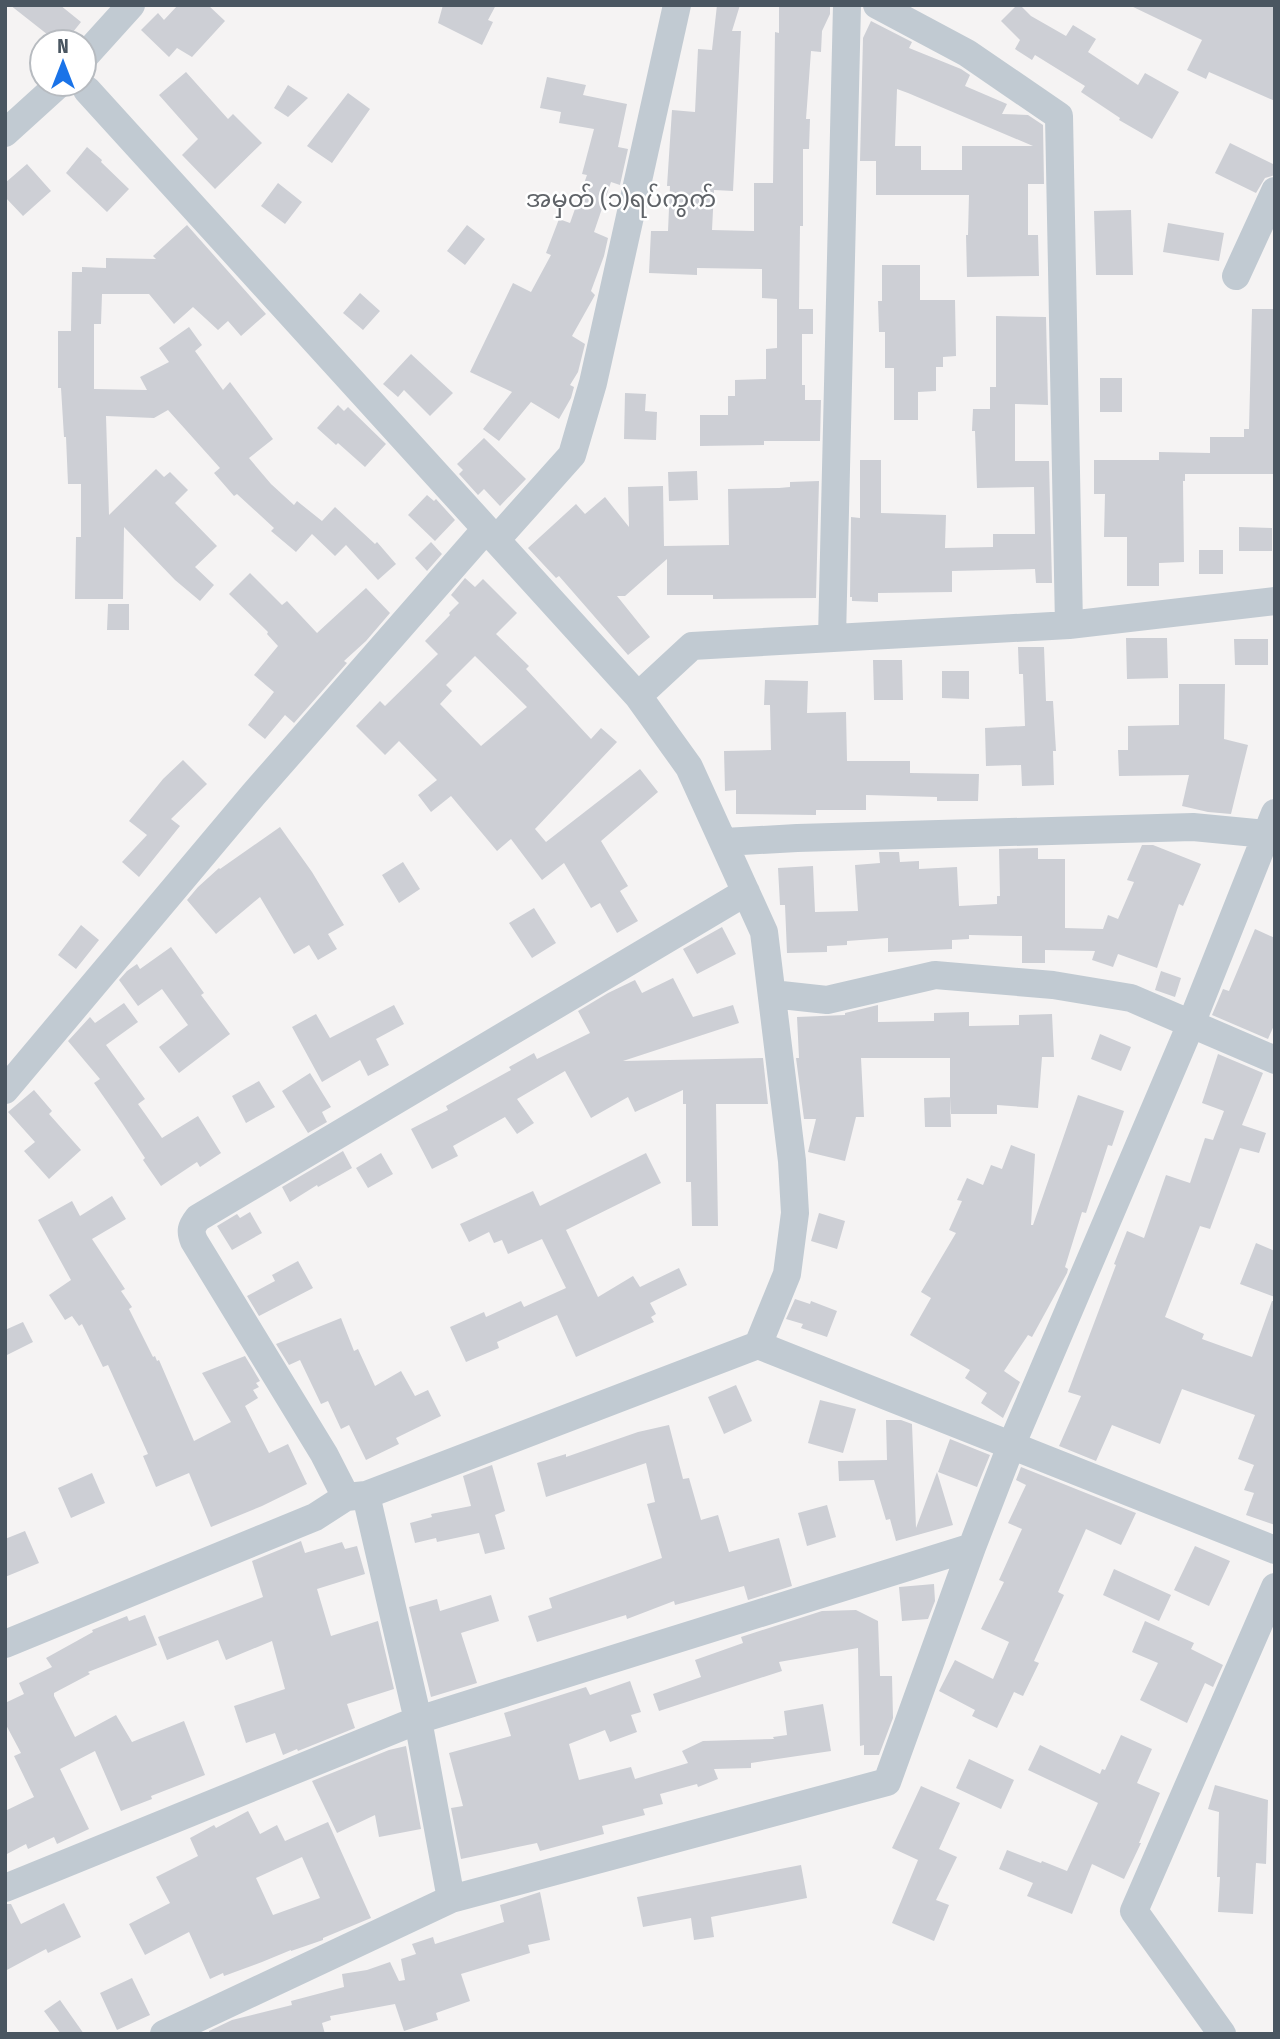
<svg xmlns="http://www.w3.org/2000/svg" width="1280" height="2039" viewBox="0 0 1280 2039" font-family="'Fira Sans Condensed','Noto Sans Myanmar',sans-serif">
<rect width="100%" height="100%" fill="#f5f3f3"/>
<!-- building -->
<path fill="#cdcfd5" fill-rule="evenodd" d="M10 5H60L81 22 65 42H57Z
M178 5H208L225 21 192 57 177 48 169 57 141 30 158 13 164 20Z
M443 5H496L488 20 493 22 482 45 438 23Z
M717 5H740L732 31H741L733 191 714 190 712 230 754 231V183H773L775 32 779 33V5H830V14L822 31 821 52 811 51 806 119H810L809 149H803V226H800L799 309H813V334H802V385H805V400H821L820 441H764V445L700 446V415H728V396H735V380L766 379V349L777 348V299L762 298V269L697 268V275L649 273 651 231H668L670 186H667L672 110 695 112 698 49 712 50Z
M1017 5H1020L1031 16 1066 36 1073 25 1096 39 1088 52 1138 85 1145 73 1179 92 1152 139 1119 120 1120 118 1081 92 1085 86 1035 55 1032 60 1015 49 1020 40 1001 21Z
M1129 5H1275V101L1209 72 1206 79 1187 70 1202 40Z
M871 21 912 42 909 48 961 69 970 75 965 86 1007 104 1002 114 1028 115 1043 125 1044 184H1028V235H1038L1039 276 967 277 966 235H968L969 195H876V161H860L863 38ZM897 89 908 93 1033 146H962V170H921V146H895Z
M186 72 228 119 233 114 262 143 215 189 182 155 198 139 159 95Z
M547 77 586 85 583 95 627 104 618 147 628 149 620 185 611 182 594 232 608 238 604 256 591 291 595 295 572 336 585 344 578 372 570 385 574 387 571 398 559 419 531 402 499 441 483 429 512 392 470 372 513 283 531 292 551 255 546 253 559 219 570 223 587 175 582 174 594 129 559 123 561 112 540 108Z
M288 85 308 98 288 117 274 108Z
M348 93 370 109 332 163 307 146Z
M1230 143 1275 165V175L1265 178 1256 193 1215 173Z
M87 147 102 160 101 162 129 189 107 212 66 173Z
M27 164 51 191 23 216 5 197V183Z
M278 183 302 202 285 224 261 206Z
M1131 210 1133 275H1096L1094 211Z
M1168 223 1224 233 1219 261 1163 252Z
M187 225 266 314 241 336 228 321 218 330 193 307 174 324 149 294H102L101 324H94V389L147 390 140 377 169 362 159 348 189 327 202 345 195 351 223 390 230 382 273 439 249 458 271 484 294 505 297 501 322 521 335 507 375 544 377 542 396 564 378 580 346 545 335 556 312 534 296 552 271 531 274 528 237 494 234 496 214 473 220 468 168 410 154 418 106 416 109 515 156 469 164 477 170 472 188 490 175 503 217 546 195 567 214 585 200 601 175 580 124 527 123 599H75L76 537H81V484H68L66 437H64L61 388H58V331H71L72 272H82V267L106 268V258L156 259 153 256Z
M467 225 485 239 465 265 447 251Z
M882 265H920V300H955L956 356 943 357V367H936V391L918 392V420H894V368H885V332H879L878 301H882Z
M360 293 380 311 363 330 343 313Z
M1252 309H1275V474H1185V481H1183L1184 562 1159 563V586H1127V537H1104L1105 494H1094V460H1159V452L1210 453V437H1244V429H1249Z
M996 316 1046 317 1048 405 1015 404V461H1049L1052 583H1036L1035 569 952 571V592L878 593V602L852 601V597H850L851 517 860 518V460H881V513L946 515 945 548 993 547V534H1035L1034 487 977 488 975 431H972L973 409H990V387H996Z
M411 354 453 393 430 416 404 390 398 397 383 384Z
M1100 378H1122V412H1100Z
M625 393 646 394 645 411 657 412 656 440 624 439Z
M338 405 344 411 348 407 386 444 365 467 338 443 336 445 317 428Z
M484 438 526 479 500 506 484 489 478 495 459 474 463 470 457 464Z
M697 471 698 500 669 501 668 472Z
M819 481 816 598 713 599V595H667V559L625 596H617L650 637 628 655 559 576 556 578 528 548 576 504 585 514 605 497 629 527 628 487 663 486 664 546 729 545 728 489 779 488 790 487V482Z
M427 495 434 501 436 499 455 520 435 541 408 515Z
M1239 527 1272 528V551H1239Z
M431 542 442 554 427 571 415 558Z
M1199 550H1223V574H1199Z
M250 573 282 605 287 601 317 633 366 588 390 613 366 641 344 661 347 663 294 723 285 715 265 739 248 725 274 692 254 675 278 646 267 634 268 632 229 594Z
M465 578 475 587 483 579 517 613 496 634 529 666 526 669 591 739 601 728 617 742 535 829 546 842 640 769 658 792 601 841 628 886 620 891 638 921 617 933 600 903 591 908 564 863 542 880 511 839 497 851 451 796 431 812 418 795 437 780 399 741 385 755 356 726 380 701 385 706 438 654 425 641 450 615 449 613 459 603 451 595ZM475 656 527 707 481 746 440 704 452 691 446 685Z
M108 604H129V630H107Z
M1126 638H1167L1168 678 1127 679Z
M1234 639H1268V665H1235Z
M1018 647H1044L1046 701H1053L1056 751H1053L1054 785 1022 786 1021 765 986 766 985 728 1025 726 1023 674H1019Z
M873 660H902L903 700H874Z
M942 671H969V699L942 698Z
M765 680 808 681 807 713 846 712 847 761H910V773L979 774 978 801H937V797L866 795V810H816V815L736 814V790L725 791 724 751 771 750 770 705H764Z
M1179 684H1225L1224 739 1248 745 1231 814 1208 812 1182 806 1189 775 1119 776 1118 750H1128V726L1179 725Z
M183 760 207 784 171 819 180 826 139 877 122 862 147 835 129 821 163 779Z
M280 827 312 872 344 925 328 934 337 949 318 960 309 945 294 954 260 897 216 934 187 900 198 887 219 868 220 869Z
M1142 845H1153L1201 864 1183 906 1179 904 1157 968 1118 954 1113 967 1092 960 1095 951 1045 950V963H1022V936L969 935V939L952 940V949L888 952V938L847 941V945L827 946V952L787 953 785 905H780L778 868 813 866 815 912 858 911 855 865 880 863 879 852H899L900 862 919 861V869L957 867 959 906 997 904V896H1000L999 849 1038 848V859H1065V928L1103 929 1108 915 1118 919 1134 882 1127 880Z
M403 862 420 889 399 903 382 875Z
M534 908 556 943 532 958 509 923Z
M81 925 99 940 76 969 58 955Z
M722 927 736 954 697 974 683 949Z
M1255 929 1275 938V1023L1268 1039 1212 1015 1223 989 1229 991Z
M171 947 204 993 201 995 230 1034 179 1073 159 1047 188 1025 162 989 138 1006 119 980 127 971 137 964 140 969Z
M1161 971 1181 978 1175 997 1155 990Z
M673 978 693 1017 733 1005 739 1023 623 1061 763 1058 768 1104H716L718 1226H692L691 1182H686V1104H683V1090L635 1112 628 1097 591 1118 565 1071 517 1099 534 1123 517 1134 505 1117 453 1146 458 1156 432 1169 411 1129 448 1110 446 1106 511 1070 509 1067 534 1053 537 1059 590 1033 578 1011 608 993 635 980 642 993Z
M124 1003 138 1022 106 1045 145 1099 138 1104 162 1138 198 1116 221 1153 200 1167 197 1162 161 1186 143 1160 145 1158 122 1123 94 1083 100 1079 68 1041 90 1017 95 1023Z
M394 1005 404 1024 376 1039 389 1065 368 1076 360 1060 322 1082 292 1027 316 1014 330 1038Z
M878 1005V1022L934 1021V1013L969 1012V1026L1019 1025V1015L1052 1014 1054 1057H1042L1038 1108 997 1105V1114H950V1058H861L864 1117H856L845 1161 808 1152 816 1119H804L796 1058H799L797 1017 845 1015V1013Z
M1100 1034 1131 1047 1121 1071 1091 1059Z
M1218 1054 1263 1073 1242 1125 1266 1133 1259 1153 1240 1148 1210 1229 1200 1226 1165 1317 1204 1334 1202 1339 1252 1357 1272 1301H1275V1525L1246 1515 1254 1493 1244 1490 1254 1465 1238 1459 1255 1415 1182 1389 1160 1444 1112 1425 1096 1461 1059 1446 1081 1396 1068 1392 1116 1265 1114 1264 1127 1231 1144 1238 1166 1175 1190 1183 1205 1138 1213 1140 1224 1111 1202 1103Z
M310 1073 331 1107 322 1112 327 1122 308 1133 282 1091Z
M259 1081 275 1107 246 1123 232 1096Z
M34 1090 52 1111 49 1114 81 1150 49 1179 24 1151 35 1142 8 1112Z
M1078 1095 1124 1111 1112 1146 1108 1145 1086 1213 1082 1212 1065 1267 1068 1269 1067 1273 1032 1337 1028 1335 1004 1371 1020 1382 1003 1418 981 1403 987 1393 965 1378 970 1370 910 1335 931 1298 921 1292 956 1233 949 1230 962 1201 957 1200 967 1178 983 1185 991 1165 1002 1169 1011 1145 1035 1154 1031 1225H1033Z
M950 1097 951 1127H925L924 1098Z
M343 1151 352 1168 318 1187 317 1185 290 1202 282 1187Z
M381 1153 393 1174 368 1188 356 1168Z
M646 1153 661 1183 566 1230 598 1297 633 1276 640 1287 679 1268 687 1285 650 1303 656 1314 651 1317 654 1322 576 1357 557 1315 497 1342 499 1348 466 1362 450 1327 484 1312 486 1317 521 1301 524 1307 566 1288 542 1239 508 1254 502 1240 494 1243 489 1232 469 1242 460 1224 533 1191 540 1206Z
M112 1196 126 1219 92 1239 125 1289 121 1291 132 1307 129 1309 153 1357 155 1356 157 1361 159 1360 194 1441 231 1422 202 1373 245 1356 260 1381 256 1383 259 1387 253 1390 258 1398 245 1406 269 1453 288 1444 307 1484 262 1506 211 1527 189 1473 156 1487 143 1456 148 1454 108 1365 103 1367 82 1324 79 1326 72 1316 65 1320 49 1295 71 1280 38 1220 72 1201 80 1216Z
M250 1212 262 1233 232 1250 217 1226 237 1214 240 1218Z
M819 1213 845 1221 837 1249 811 1241Z
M1256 1243 1275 1251V1297L1240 1284Z
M298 1261 313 1288 259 1316 247 1296 275 1281 272 1275Z
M795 1299 810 1304 811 1301 837 1311 827 1337 801 1328 803 1324 786 1319Z
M341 1318 354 1351 358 1349 375 1386 401 1371 415 1396 428 1390 441 1416 396 1438 399 1444 366 1460 349 1425 341 1429 328 1401 321 1404 300 1360 289 1365 276 1344Z
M23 1322 33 1342 5 1356V1330Z
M736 1385 752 1421 724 1434 708 1397Z
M820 1400 856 1409 843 1453 808 1443Z
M886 1420H901L912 1424 916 1528 937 1472 953 1525 896 1541 890 1519 886 1520 874 1480 839 1481 838 1461 887 1460Z
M669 1425 683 1479 689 1478 701 1520 718 1515 729 1552 779 1538 792 1586 748 1600 744 1586 675 1605 674 1601 627 1619 626 1615 537 1642 528 1616 552 1608 549 1598 662 1558 647 1504 655 1502 646 1463 546 1497 537 1463 566 1454V1457L638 1432Z
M950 1439 990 1455 977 1487 938 1472Z
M492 1465 505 1511 495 1515 505 1549 485 1554 479 1533 437 1542 436 1538 415 1543 410 1523 432 1517 431 1514 471 1506 463 1476Z
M1021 1467 1136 1513 1121 1545 1086 1529 1058 1592 1064 1595 1034 1661 1039 1663 1023 1696 1014 1692 997 1728 972 1716 975 1710 939 1691 955 1660 993 1679 1009 1642 981 1629 1004 1582 999 1580 1022 1529 1008 1523 1026 1485 1016 1480Z
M92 1473 105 1503 71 1518 58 1488Z
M827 1505 836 1537 807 1546 798 1513Z
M25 1531 39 1563 5 1577V1539Z
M301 1541 305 1553 342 1542 345 1549 357 1546 365 1574 317 1589 331 1636 378 1621 394 1689 347 1704 355 1728 298 1751 297 1749 283 1755 275 1733 246 1743 234 1706 285 1689 272 1641 226 1660 218 1640 167 1660 158 1637 263 1597 252 1561Z
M1195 1546 1230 1561 1209 1606 1174 1590Z
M1114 1569 1171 1595 1159 1621 1103 1595Z
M934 1584 935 1601 928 1619 902 1621 899 1587Z
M491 1595 499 1621 461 1633 477 1683 431 1697 409 1607 437 1599 440 1611Z
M856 1610 878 1621 880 1676H892L893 1718 879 1755H864V1745L860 1746 858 1648 779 1662 782 1671 659 1711 653 1694 701 1677 695 1660 743 1643 741 1637 822 1611Z
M145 1615 157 1645 88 1672 90 1674 54 1693V1696L75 1737 116 1715 132 1742 184 1721 205 1775 151 1796 152 1799 121 1811 95 1751 60 1769 89 1829 57 1844 54 1837 28 1849 26 1844 5 1855V1811L34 1797 14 1756 21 1753 5 1723V1703L24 1694 19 1683 52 1667 46 1658 93 1632 92 1630 127 1616 129 1621Z
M1145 1621 1194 1643 1191 1649 1223 1665 1213 1687 1205 1683 1187 1723 1140 1700 1158 1663 1132 1652Z
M630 1681 641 1712 631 1715 637 1732 610 1742 605 1730 569 1744 579 1780 631 1767 635 1779 688 1763 682 1751 703 1741 774 1739 773 1737 787 1735 784 1711 823 1704 831 1751 751 1763V1768L714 1769 718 1779 698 1787 697 1784 660 1794 663 1804 643 1809 645 1815 602 1826 604 1834 540 1851 537 1843 461 1859 451 1808 463 1806 449 1753 511 1736 504 1713 586 1687 590 1695Z
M1121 1735 1152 1749 1137 1783 1160 1793 1139 1843H1141L1124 1879 1092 1864 1072 1914 1027 1896 1033 1883 999 1869 1007 1850 1041 1863 1042 1861 1067 1871 1098 1803 1028 1770 1040 1745 1100 1774 1102 1769 1105 1770Z
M406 1746 421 1829 379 1837 375 1815 337 1833 312 1781 389 1750Z
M969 1759 1014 1780 1001 1809 956 1788Z
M1215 1785 1268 1800 1266 1864 1256 1863 1253 1914 1218 1912 1220 1877H1217L1219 1812 1208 1809Z
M921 1786 960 1803 939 1849 957 1857 936 1900 949 1905 934 1941 892 1923 918 1860 892 1848Z
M248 1811 260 1834 277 1825 285 1841 328 1822 371 1918 323 1938V1940L291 1951V1950L262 1962 224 1976 223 1973 210 1979 189 1932 145 1955 129 1924 170 1903 156 1877 198 1856 190 1838 214 1825 216 1828ZM302 1857 320 1898 273 1915 256 1878Z
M801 1865 807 1898 711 1917 714 1937 694 1940 691 1918 643 1927 637 1897Z
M540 1892 550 1940 528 1945 530 1953 461 1974 470 2001 436 2013 438 2020 404 2031 395 2004 330 2016 331 2020 322 2023 325 2034H209V2031L232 2020 292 2005 291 2001 344 1987 342 1974 367 1970 390 1962 399 1981 405 1980 401 1959 416 1954 412 1944 433 1937 435 1944 504 1922 500 1905Z
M64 1903 81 1937 48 1953 46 1949 5 1971V1904H11L21 1924Z
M132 1978 150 2015 117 2030 100 1993Z
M60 2000 84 2034H61L44 2011Z"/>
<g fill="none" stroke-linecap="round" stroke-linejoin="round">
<!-- street -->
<path stroke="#c1cad2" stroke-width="28" d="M877 5 967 53 1059 116 1069 625
M84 57 131 5
M5 133 59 84
M1236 276 1275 191
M496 540 572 455 593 383 677 5
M832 638 847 5
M638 696 692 646 1069 625 1275 601
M724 842 797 838 1193 827 1266 834
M772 994 827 1000 935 975 1053 985 1131 998 1275 1060
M5 1090 253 795 486 529
M758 1345 1275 1550
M366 1495 418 1720 451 1899
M346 1497 324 1454 194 1241C190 1231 191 1227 198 1218L746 892
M5 1644 315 1517 346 1497 366 1495 758 1345 787 1274 795 1213 792 1161 764 932 689 767 638 696 87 90
M5 1888 418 1720 972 1547
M164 2034 451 1899 887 1782 972 1547 1011 1446 1191 1024 1275 813
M1222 2034 1134 1911 1275 1587"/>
</g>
<g text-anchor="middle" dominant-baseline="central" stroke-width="5" stroke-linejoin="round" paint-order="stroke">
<!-- quarter labels -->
<g font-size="24" fill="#5f6368" stroke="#fff">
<text x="621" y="199">အမှတ် (၁)ရပ်ကွက်</text>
</g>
</g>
<!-- border -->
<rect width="1280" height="2039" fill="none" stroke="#4a5661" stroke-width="14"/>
<!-- north arrow -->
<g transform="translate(63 63)"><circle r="33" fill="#ffffff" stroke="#b7bbc0" stroke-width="2"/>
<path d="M0-5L12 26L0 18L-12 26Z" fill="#1a73e8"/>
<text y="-10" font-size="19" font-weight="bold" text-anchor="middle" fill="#4a5661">N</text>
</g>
</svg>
